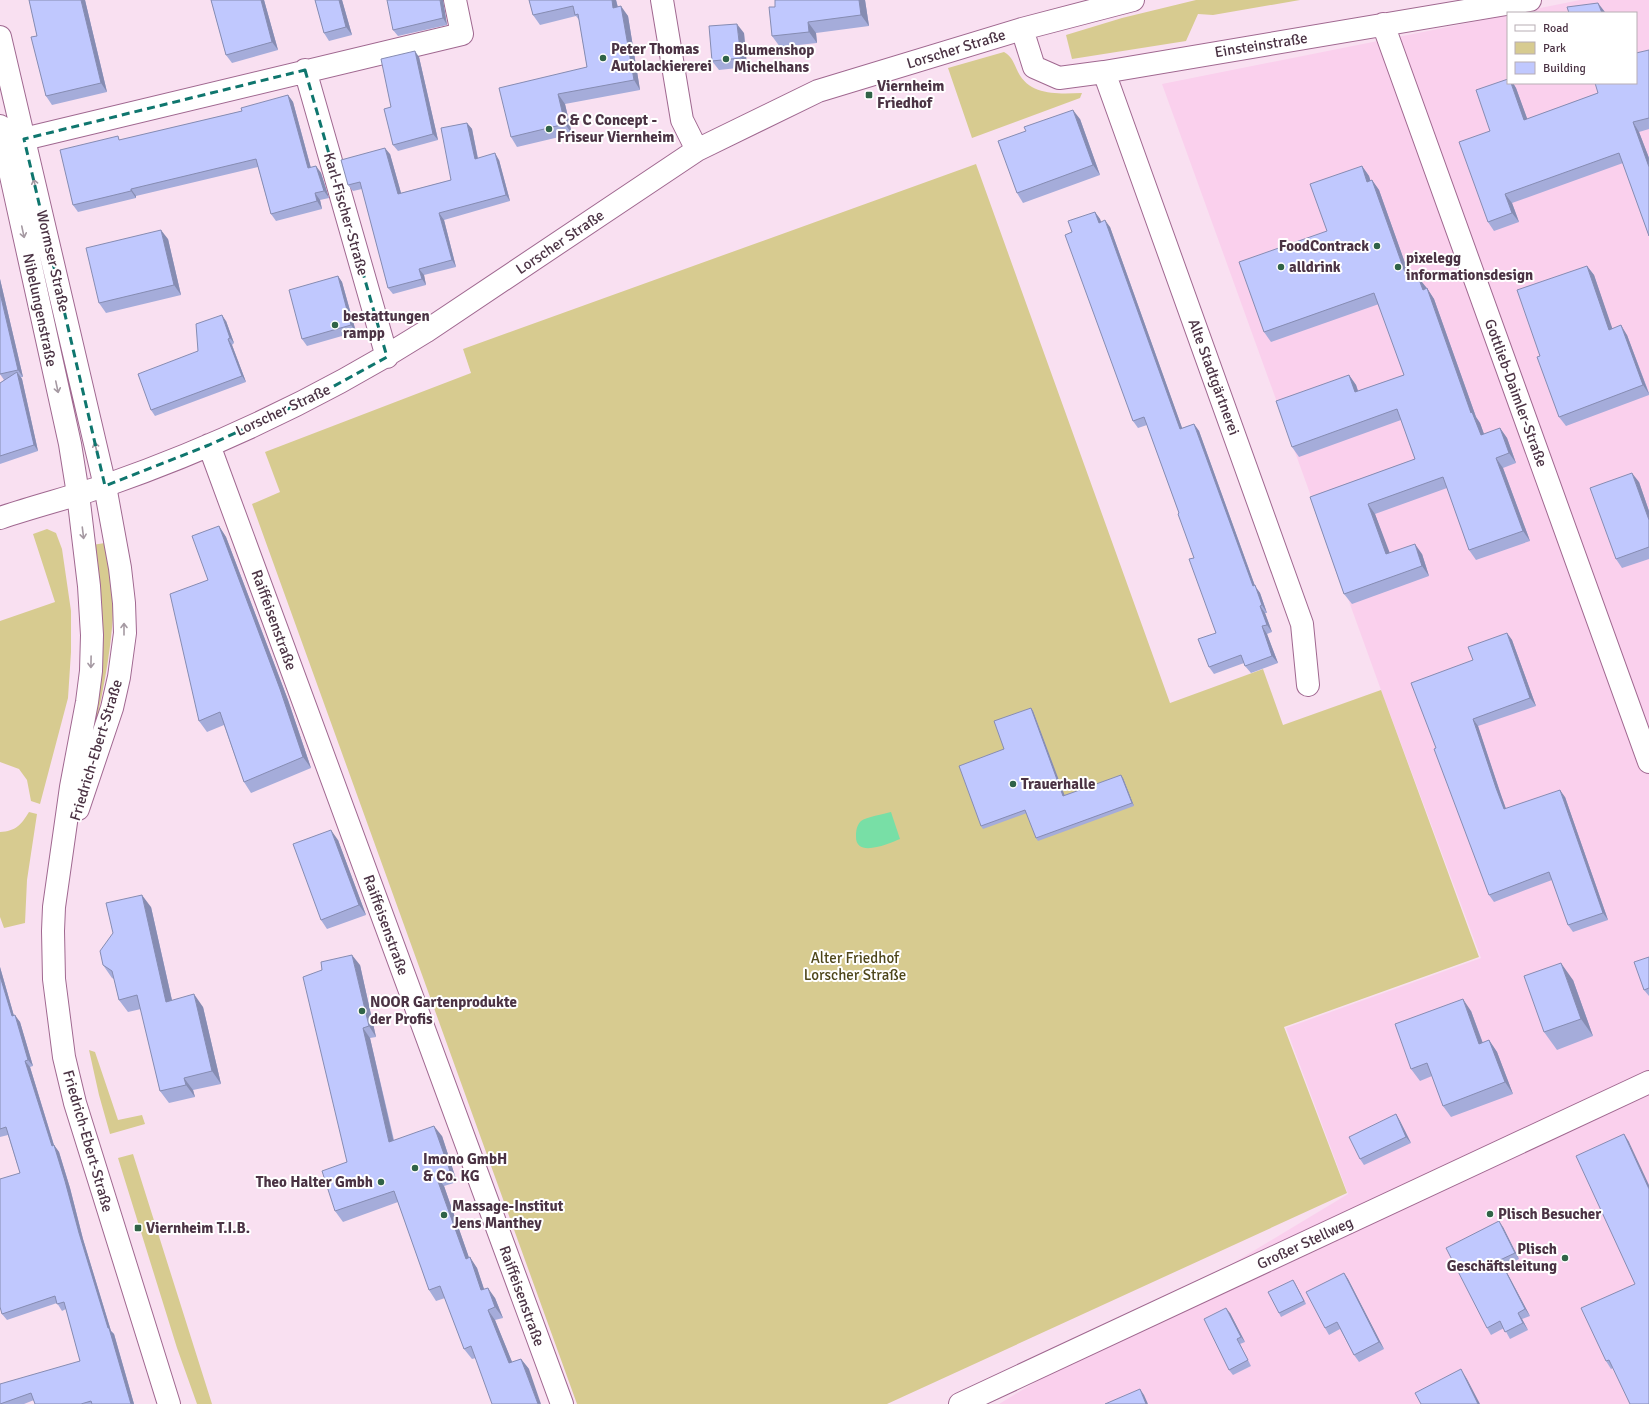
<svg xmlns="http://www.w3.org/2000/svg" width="1649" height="1404" viewBox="0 0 1649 1404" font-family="Signika,sans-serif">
<rect width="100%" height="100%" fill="#f9e0f1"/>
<!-- built -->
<path fill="#fad0ed" d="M1580 0H1649V1404H999L1348 1194 1286 1028 1481 958 1381 690 1162 84 1508 15V83H1636V13H1515Z"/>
<!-- green -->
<path fill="#d7cb90" d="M1196 0H1300L1213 15 1198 14 1186 41 1072 59 1066 35 1122 18Z
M1004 52C1012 56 1014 64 1018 72 1030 96 1059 94 1082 93L1080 98 972 138 948 68Z
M976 164 1170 703 1263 669 1283 725 1381 690 1479 957 1284 1027 1347 1193 887 1404H577L252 504 280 492 265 452 471 373 463 349Z
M47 529 56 533 62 549 71 611V652L68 698 40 804 31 801 27 780 19 769 0 762V621L55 602 33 534Z
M105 543C110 571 115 600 112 628 107 681 94 733 81 785L92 545Z
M29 812 37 814 27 880 25 923 4 928 0 917V832C16 831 21 825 29 812Z
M89 1050 95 1052 118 1120 142 1115 145 1124 110 1134 99 1095Z
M133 1154 212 1404H197L177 1348 118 1158Z"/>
<!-- water -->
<path fill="#78dfa6" d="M891 812 900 839C890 843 855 859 856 836 856 830 857 825 861 821 866 817 884 814 891 812Z"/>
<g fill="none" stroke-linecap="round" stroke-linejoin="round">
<defs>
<path id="minor" d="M662 0 682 120 697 150
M1383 24 1649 762
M1022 29 1034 67 1059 78 1104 72 1530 0
M305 70 387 357
M1104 72 1302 624 1308 685
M24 139 462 34 455 0
M209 445 562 1404
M0 518C35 506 72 497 107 485 218 446 326 395 425 332L697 150 818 91 1022 29 1133 0
M960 1404 1649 1082"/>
<path id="tertiary" d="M0 37 105 486 120 568 124 603 125 633 119 677 112 708 78 809
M0 126 70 444 78 494 89 586 92 635 91 671 87 702 71 787 54 907 53 931 54 979 64 1057 75 1103 169 1404"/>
</defs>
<!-- minor casing -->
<use href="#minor" stroke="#a06890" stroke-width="24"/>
<!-- tertiary casing -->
<use href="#tertiary" stroke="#a06890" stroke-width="24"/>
<!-- minor -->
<use href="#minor" stroke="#fff" stroke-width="22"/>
<!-- tertiary -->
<use href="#tertiary" stroke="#fff" stroke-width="22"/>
</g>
<!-- wall -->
<path fill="#a5acda" d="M29 0H85L107 92 52 105 46 96 37 36Z
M211 0H264L278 50 232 63 226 55Z
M315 0H342L352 35 329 41 324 33Z
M443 0 447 25 398 36 393 30Z
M529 0H616L618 7 628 16 640 90 565 104 572 134 517 147 511 137 587 67 579 20 576 16 540 25 533 15Z
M775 0H865L869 26 816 33 817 43 780 47 772 36 775 7Z
M744 33 747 67 719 70 712 61Z
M1649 50V129L1639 132 1649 158V236L1623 163 1512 203 1519 222 1494 231 1488 222 1490 131 1508 83H1513L1516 88 1527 119 1598 93Z
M419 57 438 140 398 151 393 145 391 107Z
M288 95 293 102 311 168 316 166 321 173 329 198 320 200 322 209 276 221 271 214 258 167 136 196V198L78 212 73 205 121 140 242 111Z
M1080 119 1100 175 1023 203 1017 193 1026 131Z
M467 123 472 129 478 158 499 160 510 201 444 220 456 267 424 275 426 285 393 294 388 288 362 189 353 191 348 185 390 154 401 193 451 180Z
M1362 166 1369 176 1370 180H1372L1379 190 1411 280 1426 287 1434 299 1476 417 1480 423 1484 434 1500 428 1507 438 1516 463 1503 468 1530 541 1476 560 1469 550 1447 488 1375 514 1389 553 1422 554 1429 576 1352 604 1344 594 1310 497 1415 459 1401 420 1299 457 1292 447 1349 375 1356 385 1358 391 1404 375 1379 304 1271 342 1264 332 1327 231Z
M1095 212 1100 219 1101 222 1110 227 1182 428 1194 424 1199 431 1255 586 1260 593 1267 613H1265L1272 632 1267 634 1278 663 1251 673 1245 666 1244 663 1214 674 1209 667 1216 633 1194 558 1179 513 1147 425 1138 428 1133 421 1072 232Z
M168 239 181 295 106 313 99 303Z
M1587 266 1594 275 1612 329 1627 335 1649 393V395L1566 426 1559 417 1540 356Z
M338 276 342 282 356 332 307 346 302 339Z
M0 279 23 377H21L22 379 38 451 0 464V383L4 380 0 374Z
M226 321 234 343 232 345 246 382 155 416 151 410 198 351Z
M1639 482 1649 511V559L1622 568 1616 559Z
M219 526 226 537 288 700 311 768 251 793 244 782 224 725 207 732 199 721 208 580Z
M1507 633 1512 640 1536 706 1478 726 1501 795 1506 809 1565 797 1608 920 1573 932 1568 925 1552 880 1494 902 1489 895 1436 748Z
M1031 708 1033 711 1064 795 1123 778 1134 806 1038 841 1036 838 1027 813 983 829 981 826 1004 749Z
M338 840 366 915 327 929 321 920Z
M151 907 172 1000 203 1007 221 1084 193 1090 195 1097 169 1103 160 1091 141 1009 128 1012 119 1000 114 979 112 978 103 965Z
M1649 957V996L1644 990Z
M360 965 376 1037 370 1038 394 1140 442 1136 457 1182 444 1186 469 1258 477 1268 484 1289 495 1298 503 1318 495 1320 512 1362 521 1359 529 1369 476 1358 472 1359 464 1349 445 1298 436 1301 429 1290 398 1202 343 1222 335 1211 347 1162Z
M0 967 14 1016 20 1022 33 1066 30 1067 54 1145 59 1152 70 1188 83 1239 111 1331 114 1334 134 1404H35L34 1400 24 1404H0L80 1361 66 1309 62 1311 57 1303 7 1320 2 1314 20 1173 8 1135 0 1137Z
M1573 980 1593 1036 1557 1050 1544 1032Z
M1471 1011 1483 1043 1489 1040 1497 1052 1513 1094 1451 1117 1443 1106 1432 1076 1420 1081 1411 1069Z
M1396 1114 1400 1121 1411 1143 1364 1165 1360 1159Z
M1624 1134 1629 1142 1649 1404 1613 1368 1611 1369 1606 1361 1635 1284Z
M1503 1227 1519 1259 1504 1267 1530 1316 1522 1319 1528 1330 1510 1339 1504 1328 1491 1335 1487 1328Z
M1344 1273 1348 1279 1384 1349 1359 1362 1354 1355 1340 1329 1329 1335 1325 1328Z
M1293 1280 1306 1304 1281 1317 1279 1313Z
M1230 1313 1245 1342 1240 1344 1251 1366 1233 1375 1229 1370Z"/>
<!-- shaded-wall -->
<path fill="#868cb2" d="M81 0H85L107 92 101 83Z
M261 0H264L278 50 272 42Z
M339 0H342L352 35 346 27Z
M440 0H443L447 25 443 18Z
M612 0H616L620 17 613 8Z
M859 0H865L869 26 861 15Z
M1598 3 1605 12V13H1602Z
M621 6 628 16 640 90 634 80Z
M808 22 816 33 817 43 809 32Z
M737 24 744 33 747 67 741 58Z
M415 51 419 57 438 140 433 134Z
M1511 83H1513L1516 88 1531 129 1524 120Z
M558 94 565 104 572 134 565 124Z
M288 95 293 102 313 176 308 168Z
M1073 110 1080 119 1100 175 1093 165Z
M1633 122 1639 132 1649 158V167Z
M467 123 472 129 479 165 475 159Z
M385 148 390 154 403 200 398 194Z
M495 153 499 160 510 201 506 195Z
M316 166 321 173 329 198 324 191Z
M1362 166 1369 176 1374 192 1367 182Z
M1372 180 1379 190 1415 291 1408 281Z
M131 189 136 196V198L131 191Z
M315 193 320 200 322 209 317 201Z
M1505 194 1512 203 1519 222 1512 213Z
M1095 212 1100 219 1104 230 1099 223Z
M439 213 444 220 456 267 452 260Z
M1105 220 1110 227 1185 436 1180 429Z
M161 230 168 239 181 295 174 285Z
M1587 266 1594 275 1616 339 1609 330Z
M419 269 424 275 426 285 422 279Z
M338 276 342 282 356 332 351 325Z
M1418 277 1426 287 1430 300 1423 290Z
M0 279 23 377 18 370 0 293Z
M1427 288 1434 299 1476 417 1480 423 1488 445 1481 435 1471 413Z
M222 315 226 321 234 343 230 338Z
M1621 325 1627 335 1649 394 1643 385Z
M228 339 232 345 246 382 242 376Z
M17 372 22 379 38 451 34 445Z
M1349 375 1356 385 1362 403 1355 392Z
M1194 424 1199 431 1255 586 1260 593 1267 613 1262 605 1253 586Z
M1500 428 1507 438 1516 463 1509 453Z
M1496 458 1503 468 1530 541 1523 531Z
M1632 473 1639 482 1649 511V520Z
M1368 504 1375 514 1394 564 1386 554Z
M219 526 226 537 288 700 311 768 303 757Z
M1415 544 1422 554 1429 576 1422 566Z
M1260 606 1265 613 1272 632 1267 625Z
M1262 626 1267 634 1278 663 1272 656Z
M1507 633 1512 640 1536 706 1530 698Z
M1031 708 1033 711 1066 799 1063 796Z
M1473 719 1478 726 1501 795 1509 817 1504 809 1496 788Z
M1121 775 1123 778 1134 806 1132 803Z
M1560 790 1565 797 1608 920 1603 913Z
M331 830 338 840 366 915 359 905Z
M142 895 151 907 175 1014 166 1002Z
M352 955 360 965 376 1037 369 1026Z
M1561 963 1573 980 1593 1036 1581 1019Z
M0 967 16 1023 12 1016 0 976Z
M194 994 203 1007 221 1084 212 1071Z
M1463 999 1471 1011 1487 1055 1479 1044Z
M15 1015 20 1022 33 1066 28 1060Z
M363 1028 370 1038 396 1152 389 1142Z
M1489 1040 1497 1052 1513 1094 1505 1082Z
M25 1061 30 1067 56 1152 52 1146Z
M184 1078 193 1090 195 1097 186 1085Z
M1396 1114 1400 1121 1411 1143 1406 1137Z
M434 1126 442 1136 457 1182 450 1171Z
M1624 1134 1629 1142 1649 1185V1189Z
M54 1145 59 1152 70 1188 83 1239 111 1331 114 1334 134 1404H131L79 1233Z
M436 1176 444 1186 473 1269 466 1259Z
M1499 1221 1503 1227 1519 1259 1515 1253Z
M470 1257 477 1268 488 1301 481 1290Z
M1500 1260 1504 1267 1530 1316 1525 1309Z
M1344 1273 1348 1279 1384 1349 1379 1342Z
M1293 1280 1295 1283 1306 1304 1304 1301Z
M488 1288 495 1298 503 1318 495 1307Z
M1226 1308 1230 1313 1245 1342 1241 1337Z
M488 1310 495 1320 517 1374 509 1363Z
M1518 1313 1522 1319 1528 1330 1523 1323Z
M521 1359 529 1369 541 1404H538Z
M1461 1369 1467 1379 1480 1404H1478Z
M1140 1389 1144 1395 1148 1404H1146Z"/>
<!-- building -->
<path fill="#c0c8fe" stroke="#868cb2" d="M29 0H81L101 83 46 96 31 37 37 36Z
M211 0H261L272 42 226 55Z
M315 0H339L346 27 324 33Z
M387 0H440L443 18 393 30Z
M529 0H612L613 8 621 6 634 80 558 94 565 124 511 137 499 88 587 67 578 14 575 15 573 6 533 15Z
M775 0H859L861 15 808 22 809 32 772 36 769 7H775Z
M1598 3 1602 13H1569L1567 7Z
M737 24 741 58 712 61 709 26Z
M1649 50V118L1633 122 1649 167V236L1619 153 1505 194 1512 213 1488 222 1459 142 1490 131 1476 90 1508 79V83H1511L1524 120 1598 93 1595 83H1636V53Z
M415 51 433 134 393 145 384 109 391 107 381 59Z
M288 95 308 168 316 166 324 191 315 193 317 201 271 214 256 159 131 189V191L73 205 60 150 118 136 119 140 242 111 241 108Z
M1073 110 1093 165 1017 193 998 141 1026 131 1024 127Z
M467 123 475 159 495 153 506 195 439 213 452 260 419 269 422 279 388 288 360 182 348 185 341 160 385 148 398 194 451 180 441 128Z
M1362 166 1367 182 1372 180 1408 281 1418 277 1423 290 1427 288 1471 413 1472 412 1481 435 1500 428 1509 453 1496 458 1523 531 1469 550 1443 477 1368 504 1386 554 1415 544 1422 566 1344 594 1310 497 1415 459 1397 409 1292 447 1276 401 1349 375 1355 392 1404 375 1374 293 1264 332 1239 262 1327 231 1310 184Z
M1095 212 1099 223 1105 220 1180 429 1194 424 1253 586 1255 585 1262 605 1260 606 1267 625 1262 626 1272 656 1245 666 1241 655 1209 667 1198 639 1216 633 1189 559 1194 558 1178 514 1179 513 1144 417 1133 421 1065 235 1072 232 1068 221Z
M161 230 174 285 99 303 86 248Z
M1587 266 1609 330 1621 325 1643 385 1559 417 1537 357 1540 356 1517 290Z
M338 276 351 325 302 339 289 290Z
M0 293 18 370 0 374Z
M222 315 230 338 228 339 242 376 151 410 138 374 198 351 196 324Z
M17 372 34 445 0 456V383Z
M1632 473 1649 520V547L1616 559 1590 488Z
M219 526 280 689 303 757 244 782 220 712 199 721 170 594 208 580 192 536Z
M1507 633 1530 698 1473 719 1496 788 1504 809 1560 790 1603 913 1568 925 1549 872 1489 895 1434 749 1436 748 1411 683 1473 660 1468 647Z
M1031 708 1063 796 1121 775 1132 803 1036 838 1025 810 981 826 959 766 1004 749 994 721Z
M331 830 359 905 321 920 293 844Z
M142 895 166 1002 194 994 212 1071 184 1078 186 1085 160 1091 137 995 119 1000 112 971 103 965 100 951 113 933 106 903Z
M352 955 369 1026 363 1028 389 1142 434 1126 450 1171 436 1176 466 1259 470 1257 481 1290 488 1288 495 1307 488 1310 509 1363 521 1359 538 1404H492L471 1346 464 1349 440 1286 429 1290 394 1191 335 1211 322 1171 347 1162 303 977 322 970 321 962Z
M1649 957V988L1644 990 1634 962Z
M1561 963 1581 1019 1544 1032 1524 976Z
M0 976 12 1016 15 1015 28 1060 25 1061 52 1146 54 1145 65 1181 79 1233 108 1328H109L131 1404H92L91 1401 81 1404H35L31 1393 0 1404V1384L80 1361 64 1302 57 1304 55 1296 2 1314 0 1307V1179L20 1173 6 1127 0 1129Z
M1463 999 1479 1044 1489 1040 1505 1082 1443 1106 1427 1063 1411 1069 1395 1024Z
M1396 1114 1406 1137 1360 1159 1349 1137Z
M1624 1134 1649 1189V1404H1630L1609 1360 1606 1361 1581 1308 1635 1284 1576 1156Z
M1499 1221 1515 1253 1500 1260 1525 1309 1518 1313 1523 1323 1505 1332 1500 1321 1487 1328 1446 1248Z
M1344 1273 1379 1342 1354 1355 1337 1322 1325 1328 1306 1292Z
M1293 1280 1304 1301 1279 1313 1268 1292Z
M1226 1308 1241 1337 1237 1339 1248 1360 1229 1370 1204 1319Z
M1461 1369 1478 1404H1421L1415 1393Z
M1140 1389 1146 1404H1105Z"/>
<!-- one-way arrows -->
<defs><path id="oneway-shaft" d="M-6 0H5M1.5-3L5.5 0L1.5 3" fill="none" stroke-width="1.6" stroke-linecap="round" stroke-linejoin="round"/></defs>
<g stroke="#a599a2">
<use href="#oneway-shaft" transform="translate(35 185) rotate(-103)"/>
<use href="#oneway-shaft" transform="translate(23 232) rotate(78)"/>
<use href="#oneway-shaft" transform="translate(57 387) rotate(78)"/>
<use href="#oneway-shaft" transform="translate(96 448) rotate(-103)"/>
<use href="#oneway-shaft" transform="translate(83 533) rotate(83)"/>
<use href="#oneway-shaft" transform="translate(124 629) rotate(-90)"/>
<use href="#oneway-shaft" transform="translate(91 662) rotate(91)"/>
</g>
<!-- marked area -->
<path fill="none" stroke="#0f766e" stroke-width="3" stroke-dasharray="8 5" stroke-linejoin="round" d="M305 70 387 357 314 397 209 445 105 486 24 139Z"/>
<!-- markers -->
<g fill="#306347" stroke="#fff" stroke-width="1.5">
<circle cx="603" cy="58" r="4"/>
<circle cx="726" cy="59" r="4"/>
<rect x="865" y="91" width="8" height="8" rx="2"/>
<circle cx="549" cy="129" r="4"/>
<circle cx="1377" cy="246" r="4"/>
<circle cx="1281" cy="267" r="4"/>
<circle cx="1398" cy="267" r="4"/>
<circle cx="335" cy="325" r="4"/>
<circle cx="1013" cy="784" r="4"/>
<circle cx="362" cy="1011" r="4"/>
<circle cx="415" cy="1168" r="4"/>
<circle cx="381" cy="1182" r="4"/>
<circle cx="1490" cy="1214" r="4"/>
<circle cx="444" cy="1215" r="4"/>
<rect x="134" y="1224" width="8" height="8" rx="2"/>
<circle cx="1565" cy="1258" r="4"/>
</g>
<g text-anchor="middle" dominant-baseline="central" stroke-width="4" stroke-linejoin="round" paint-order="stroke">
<!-- street labels -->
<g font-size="15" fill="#4b3344" stroke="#fff">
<text transform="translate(1261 45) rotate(-9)">Einsteinstraße</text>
<text transform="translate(956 49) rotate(-17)">Lorscher Straße</text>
<text transform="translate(346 214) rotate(74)">Karl-Fischer-Straße</text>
<text transform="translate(560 242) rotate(-34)">Lorscher Straße</text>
<text transform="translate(53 261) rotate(77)">Wormser Straße</text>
<text transform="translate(40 310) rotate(78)">Nibelungenstraße</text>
<text transform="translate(1214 377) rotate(70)">Alte Stadtgärtnerei</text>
<text transform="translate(1516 393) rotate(70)">Gottlieb-Daimler-Straße</text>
<text transform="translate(283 410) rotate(-25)">Lorscher Straße</text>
<text transform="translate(274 620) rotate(70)">Raiffeisenstraße</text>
<text transform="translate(96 750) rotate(-73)">Friedrich-Ebert-Straße</text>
<text transform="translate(386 925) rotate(70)">Raiffeisenstraße</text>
<text transform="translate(88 1141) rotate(74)">Friedrich-Ebert-Straße</text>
<text transform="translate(1305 1243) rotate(-25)">Großer Stellweg</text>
<text transform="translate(522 1296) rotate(70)">Raiffeisenstraße</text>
</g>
<!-- poi labels -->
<g font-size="15" font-weight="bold" fill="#4b3344" stroke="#fff" text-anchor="start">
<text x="611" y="49">Peter Thomas<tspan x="611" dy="17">Autolackiererei</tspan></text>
<text x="734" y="50">Blumenshop<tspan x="734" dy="17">Michelhans</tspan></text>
<text x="877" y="86">Viernheim<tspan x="877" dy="17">Friedhof</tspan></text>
<text x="557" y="120">C &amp; C Concept -<tspan x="557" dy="17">Friseur Viernheim</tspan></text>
<text x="1369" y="246" text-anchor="end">FoodContrack</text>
<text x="1406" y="258">pixelegg<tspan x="1406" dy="17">informationsdesign</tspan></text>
<text x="1289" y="267">alldrink</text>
<text x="343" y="316">bestattungen<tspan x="343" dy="17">rampp</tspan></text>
<text x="1021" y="784">Trauerhalle</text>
<text x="370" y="1002">NOOR Gartenprodukte<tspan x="370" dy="17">der Profis</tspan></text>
<text x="423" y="1159">Imono GmbH<tspan x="423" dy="17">&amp; Co. KG</tspan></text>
<text x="373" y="1182" text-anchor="end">Theo Halter Gmbh</text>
<text x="452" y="1206">Massage-Institut<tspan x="452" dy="17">Jens Manthey</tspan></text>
<text x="1498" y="1214">Plisch Besucher</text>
<text x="146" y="1228">Viernheim T.I.B.</text>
<text x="1557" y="1249" text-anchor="end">Plisch<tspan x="1557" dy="17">Geschäftsleitung</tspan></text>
</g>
<!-- park labels -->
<g font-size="15" fill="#4e461a" stroke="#fff">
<text x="855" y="958">Alter Friedhof<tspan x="855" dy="17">Lorscher Straße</tspan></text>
</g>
</g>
<!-- legend -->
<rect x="1507" y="12" width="130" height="72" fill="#ffffff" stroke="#b7adb4"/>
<rect x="1515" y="25" width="20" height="6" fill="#ffffff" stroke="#b7adb4"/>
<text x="1543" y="32" font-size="12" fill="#4b3344">Road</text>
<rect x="1515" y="42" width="20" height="12" fill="#d7cb90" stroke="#b7adb4"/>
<text x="1543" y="52" font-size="12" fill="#4b3344">Park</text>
<rect x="1515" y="62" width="20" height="12" fill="#c0c8fe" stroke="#b7adb4"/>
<text x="1543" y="72" font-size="12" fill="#4b3344">Building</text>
</svg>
